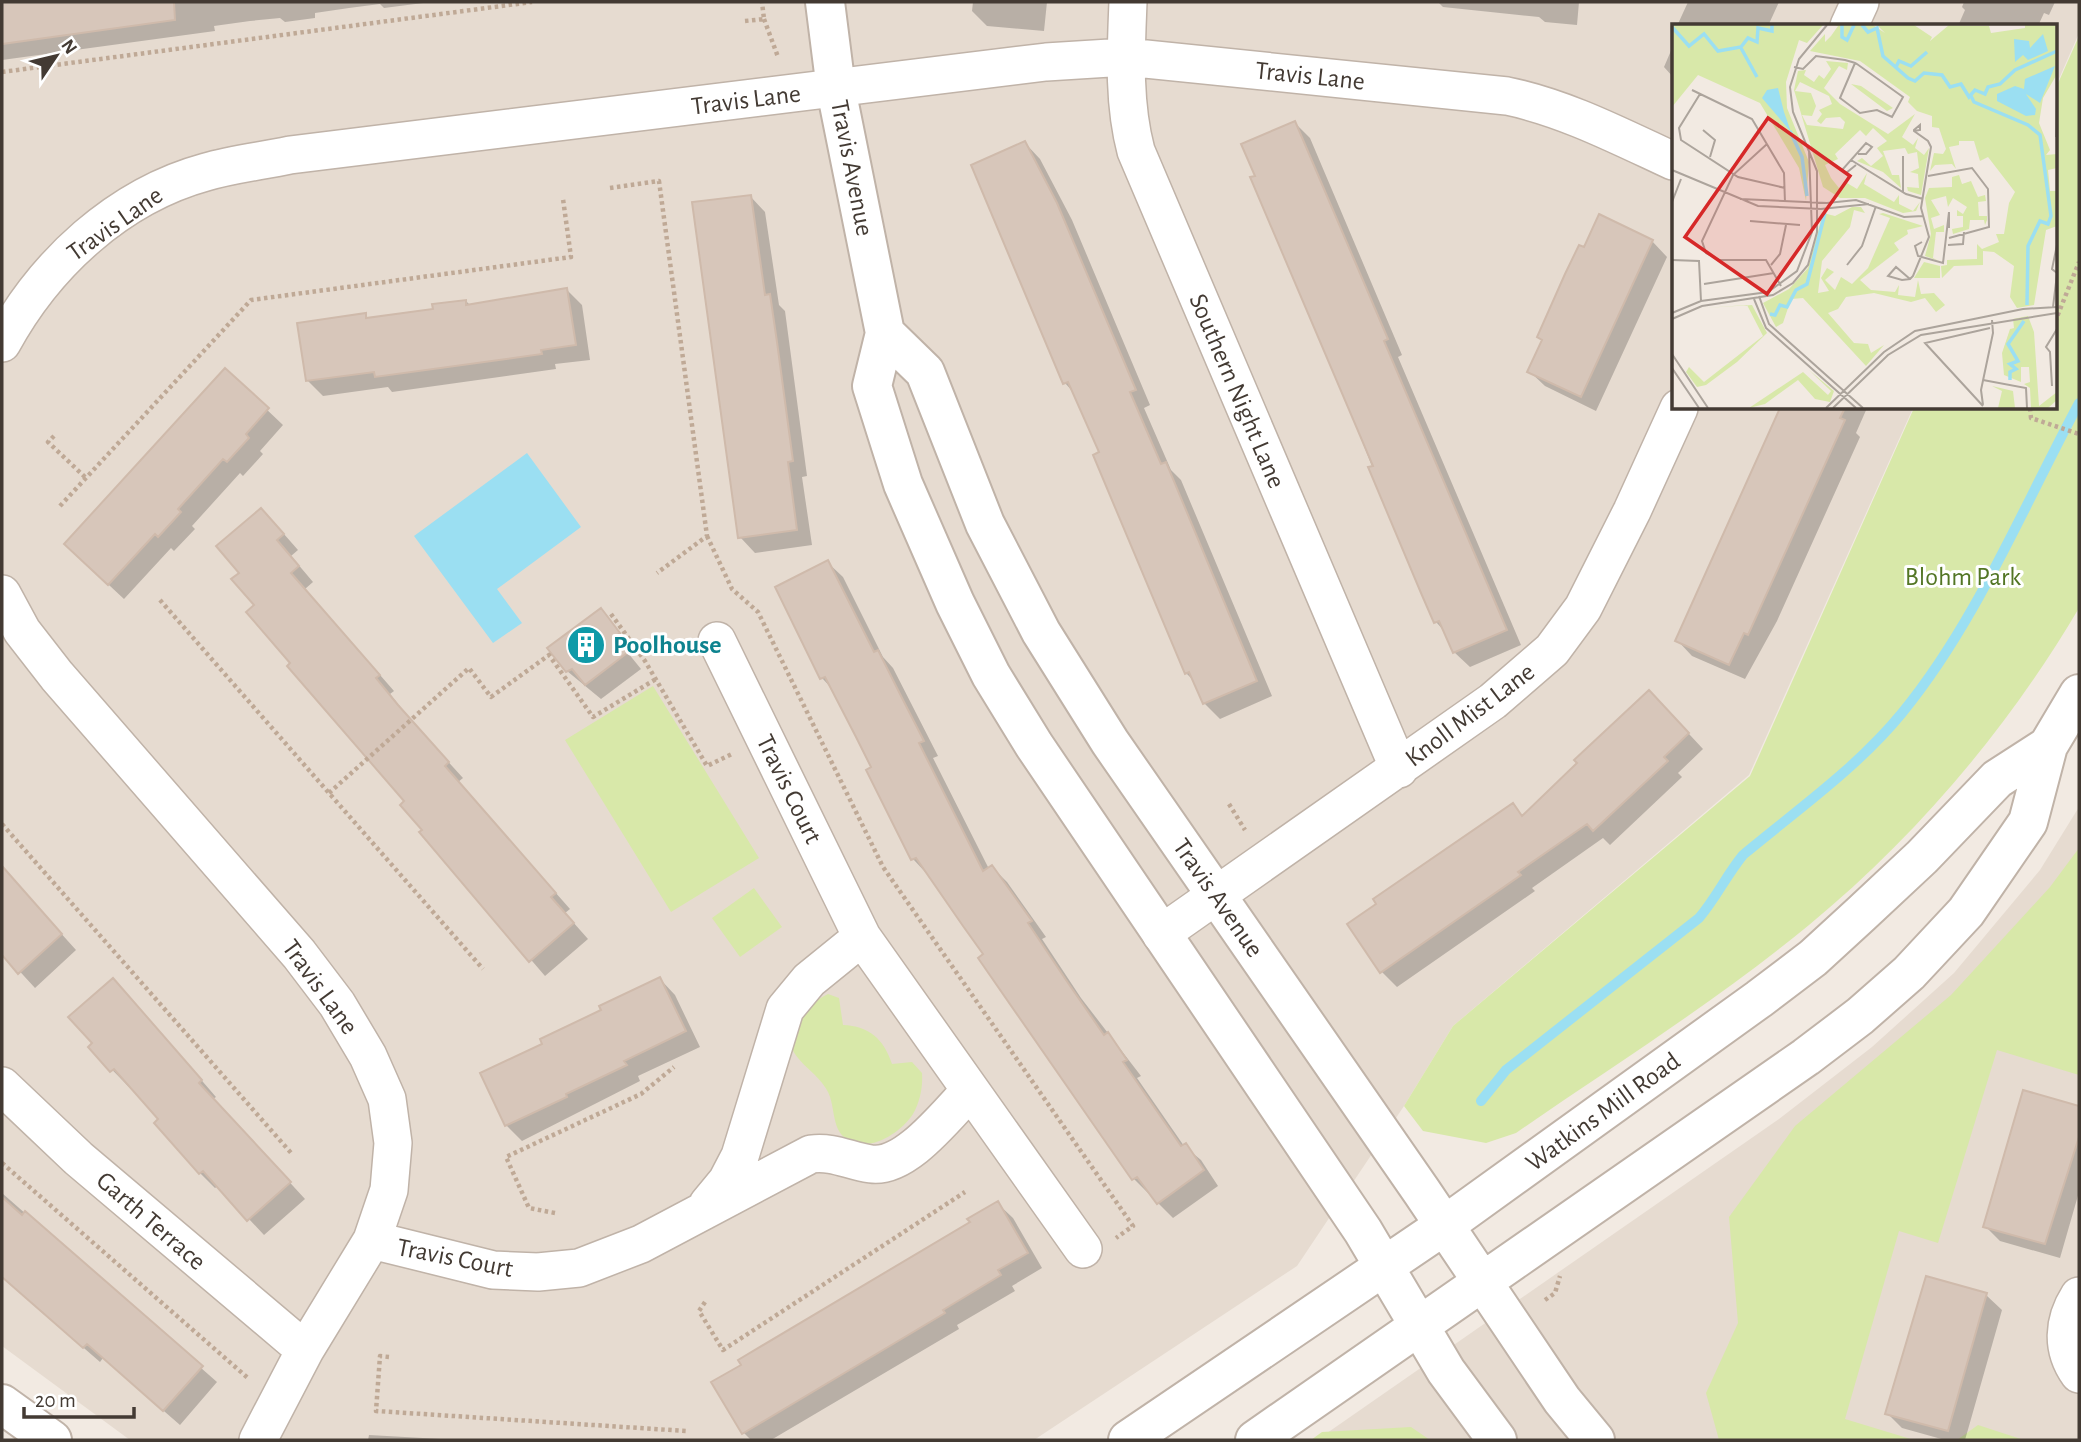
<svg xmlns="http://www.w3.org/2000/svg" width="2081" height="1442" viewBox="0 0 2081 1442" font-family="'Alegreya Sans',sans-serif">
<rect width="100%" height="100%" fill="#f2eae2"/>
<!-- residential -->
<path fill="#e6dbd0" d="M2 2H2079V33L2055 88V26H1673V408H1913L1749 775 1453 1026 1404 1106 1297 1266 1034 1440H130L2 1346Z
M2079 807V1440H1317L1779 1119 1872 1047 1954 973 2040 870Z"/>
<!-- green -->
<path fill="#d8e8a9" d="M2079 36V608C2008 728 1917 836 1809 925 1717 1001 1614 1065 1516 1133L1486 1143 1423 1131 1404 1106 1453 1026 1750 776 1914 408H2055V90Z
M653 686 759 858 671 912 565 740Z
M2079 848V1075L1997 1050 1938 1243 1899 1231 1845 1419 1914 1440H1719L1706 1393 1738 1323 1729 1217 1795 1126 1951 995 2050 887Z
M754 888 782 927 740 957 712 918Z
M828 994 839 998 843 1025C869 1026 884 1039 892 1064L912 1062 922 1073C923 1087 920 1102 913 1114 900 1134 865 1156 844 1137 832 1127 835 1106 828 1092 819 1074 799 1065 791 1047 796 1021 804 1006 828 994Z
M1978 1425 2024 1440H1957Z
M1411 1427 1430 1440H1311L1322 1432Z"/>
<!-- water -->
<path fill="#9bdff2" d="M527 453 581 527 497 589 522 623 493 643 414 536Z"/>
<!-- shadow -->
<path fill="#0003" d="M2 2H431L384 8 380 4 349 8 315 13V18L285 22 280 18 250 21 214 26 215 31 2 60Z
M973 2H1047L1044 31 987 26 972 11Z
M1438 2H1437H1579L1577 25 1545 22 1539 17 1443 7Z
M1688 2H1779L1768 26H1677Z
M1964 2H2055L2049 15 2044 13 2038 26H1958L1965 10 1962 7Z
M1673 46V77L1664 67Z
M1295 123 1310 138 1402 355 1398 357 1521 645 1470 667 1454 652 1446 633 1436 622 1422 592 1257 177Z
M1025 143 1040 159 1072 220 1150 405 1144 408 1171 470 1181 480 1272 696 1220 719 1204 703 1196 683 1186 673 1101 453 1074 393 1065 383Z
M750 196 765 212 779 305 785 311 807 476 802 477 812 545 755 553 740 537Z
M1652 241 1667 257 1596 411 1545 386 1529 371 1584 250Z
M567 290 582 305 590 360 555 364 556 369 392 392 388 387 323 396 307 380 365 315 369 320 435 310 466 301 471 306Z
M225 370 283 425 260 451 263 454 243 476 240 473 192 526 195 529 174 551 171 548 124 599 81 559Z
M1782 408H1867L1856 433 1860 437 1777 621 1745 679 1692 656 1677 640Z
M276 525 298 550 291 556 313 582 305 589 394 691 390 694 413 723 463 778 458 782 570 909 565 913 588 939 545 976 421 832 424 830 406 802 293 664 241 573Z
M827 562 843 577 883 657 893 668 938 756 933 758 989 869 992 867 1007 882 1046 937 1042 939 1081 998 1141 1076 1137 1078 1184 1146 1201 1160 1218 1186 1173 1218 1134 1179 985 955 928 875 913 859 868 770 873 768 834 691 822 678Z
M601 610 634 649 628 653 641 669 601 699 567 671Z
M1664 707 1703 749 1678 773 1682 777 1610 845 1603 838 1532 888 1535 891 1397 987 1382 972 1349 924 1512 805 1524 817Z
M2 878 12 889 31 900 76 950 35 988 2 952Z
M660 979 675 995 700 1047 638 1076 640 1081 522 1141 506 1125 482 1074 545 1044Z
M128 995 216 1097 213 1099 305 1199 264 1235 218 1186 215 1188 200 1173 161 1120 90 1047Z
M2025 1092 2079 1108V1192L2060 1258 2000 1241 1985 1226Z
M2 1193 217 1382 180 1425 103 1358 100 1362 2 1277Z
M997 1203 1013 1218 1042 1268 1012 1286 1015 1291 957 1325 959 1329 771 1440H751L743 1432Z
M1986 1295 2002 1310 1965 1440H1945L1902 1428 1887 1413Z
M369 1435 459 1440H368Z"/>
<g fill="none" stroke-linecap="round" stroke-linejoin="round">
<!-- stream -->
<path stroke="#9bdff2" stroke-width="10" d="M1481 1101 1506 1070 1699 918C1716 898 1726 876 1743 855 1797 810 1857 768 1902 713 1976 623 2024 505 2079 403"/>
</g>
<!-- building -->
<path fill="#d7c6ba" stroke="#cfbaab" stroke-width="2" d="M2 2H174L175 20 2 44Z
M1295 121 1388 339 1384 341 1507 630 1453 653 1439 621 1434 623 1421 593 1368 467 1373 466 1250 177 1255 176 1241 144Z
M1025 141 1057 203 1136 390 1130 392 1161 464 1166 462 1257 681 1203 704 1189 672 1185 674 1093 455 1099 452 1068 382 1063 384 971 165Z
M751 195 765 295 770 294 777 342 793 461 788 462 797 530 738 538 692 202Z
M1599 214 1653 240 1581 397 1527 372 1542 340 1537 337 1565 274 1579 245 1584 247Z
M567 288 576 345 541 350 542 354 375 377 374 372 306 381 297 323 366 313V318L433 309 432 304 466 300V305Z
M225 368 269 408 246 434 249 438 227 462 223 459 178 509 181 512 158 537 155 534 108 585 64 544Z
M1780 408H1845L1840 418 1845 420 1748 635 1744 633 1729 665 1675 641Z
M261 508 284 534 277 540 299 566 291 573 380 675 376 678 398 705 449 762 445 766 556 893 551 897 574 923 529 962 419 832 422 830 400 805 404 801 287 666 290 663 246 612 254 605 231 579 239 573 216 546Z
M828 560 874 652 878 650 901 696 924 741 919 743 983 871 992 865 1032 921 1028 923 1066 980 1104 1035 1108 1032 1127 1060 1123 1062 1181 1146 1186 1143 1204 1170 1157 1204 1137 1177 1132 1180 978 958 983 954 963 926 916 858 911 860 866 770 871 767 856 737 825 677 820 679 775 587Z
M601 608 620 633 615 637 627 653 585 685 572 669 566 672 547 648Z
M1649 690 1689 733 1664 757 1668 761 1593 831 1587 824 1518 872 1521 875 1380 973 1347 924 1376 904 1373 899 1513 803 1522 816 1577 763 1574 760Z
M2 866 62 934 18 974 2 955Z
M660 977 686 1031 624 1061 627 1065 566 1094 567 1097 505 1126 480 1073 542 1044 540 1039 601 1010 599 1006Z
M113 978 202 1080 199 1083 291 1182 247 1221 203 1171 199 1174 154 1123 158 1119 114 1069 110 1072 88 1047 92 1043 68 1017Z
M2023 1090 2079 1106V1137L2045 1244 1983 1227Z
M2 1197 22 1215 25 1211 203 1366 163 1411 87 1344 83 1348 2 1277Z
M998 1201 1028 1253 998 1270 1001 1275 943 1310 945 1313 742 1434 711 1382 741 1365 738 1360 970 1222 967 1219Z
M1926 1276 1987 1293 1948 1431 1885 1414Z"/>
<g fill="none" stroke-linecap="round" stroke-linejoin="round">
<defs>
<path id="minor" d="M1128 2C1126 51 1123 102 1136 151L1399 769
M1849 26 1860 2
M2 343C45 264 118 196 206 172 233 164 262 161 290 155L1046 62 1126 57 1507 96C1565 108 1619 136 1673 161
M2 594 22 631 57 676 299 954 337 1004 368 1056 387 1099 393 1143 389 1190 372 1240 305 1350 258 1440
M717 641 862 937 1083 1249
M1161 934 1493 701 1552 650 1583 608 1632 511 1679 408
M2 1086 78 1158 305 1350
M708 1204 727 1181 740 1156 785 1009 809 980 862 937
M372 1240 493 1270 538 1272 579 1268 641 1244 811 1154C834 1151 849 1161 871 1164 906 1169 947 1114 970 1091
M2079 1296C2063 1321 2061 1349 2079 1374"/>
<path id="tertiary" d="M825 2 836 89 885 333 872 386 903 484 955 603 991 675 1034 745 1363 1231 1446 1371 1497 1440
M885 333 925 372 985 524 1041 632 1110 742 1422 1192 1562 1400 1595 1440
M2 1404 52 1440
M1128 1440 1445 1225 1759 999 1813 958 1861 914 1922 857 1997 779 2048 746
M1255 1440 1806 1057 1860 1016 1909 973 1966 912 2028 822 2048 746 2079 694"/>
</defs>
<!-- minor casing -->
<use href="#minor" stroke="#c0b3a8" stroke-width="40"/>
<!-- tertiary casing -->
<use href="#tertiary" stroke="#c0b3a8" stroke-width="42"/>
<!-- path -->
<path stroke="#bfa996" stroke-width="4.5" stroke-dasharray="3.5 3.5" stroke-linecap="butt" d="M764 19 778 57
M745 21 764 19 762 2
M2 72 532 2
M610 188 659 181 707 536 657 573
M2055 322 2079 262
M2030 408 2031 418 2079 434
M54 436 48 442 86 478
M60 506 251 300 571 257 563 199
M707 536 732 589 758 612 883 867 1133 1226 1116 1238
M160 600 483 969
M611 614 645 661 707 766 732 754
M329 793 469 668 491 697 549 655 593 717 656 679
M1229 804 1245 830
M2 824 292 1154
M2 1163 249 1379
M555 1213 529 1208 506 1157 641 1094 674 1067
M1545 1300 1555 1293 1560 1276
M705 1302 699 1311 723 1350 965 1192
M389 1357 380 1356 376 1411 686 1431"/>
<!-- minor -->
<use href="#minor" stroke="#fff" stroke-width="37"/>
<!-- tertiary -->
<use href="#tertiary" stroke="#fff" stroke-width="38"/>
</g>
<!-- icons -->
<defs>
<symbol id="building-disc" viewBox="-11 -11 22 22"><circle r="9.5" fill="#0f9aa8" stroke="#fff"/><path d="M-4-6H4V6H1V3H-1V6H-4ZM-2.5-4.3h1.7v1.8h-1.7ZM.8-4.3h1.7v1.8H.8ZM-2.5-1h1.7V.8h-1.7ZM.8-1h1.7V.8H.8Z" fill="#fff"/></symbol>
</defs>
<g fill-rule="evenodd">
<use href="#building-disc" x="564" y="623" width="44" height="44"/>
</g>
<g text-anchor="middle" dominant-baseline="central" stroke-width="6" stroke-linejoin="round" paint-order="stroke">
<!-- street labels -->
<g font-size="26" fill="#433a33" stroke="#fff">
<text transform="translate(1310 76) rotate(6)">Travis Lane</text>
<text transform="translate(746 100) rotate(-7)">Travis Lane</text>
<text transform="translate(852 168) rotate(79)">Travis Avenue</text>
<text transform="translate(115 224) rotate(-35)">Travis Lane</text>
<text transform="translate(1237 391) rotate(67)">Southern Night Lane</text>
<text transform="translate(1470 715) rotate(-37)">Knoll Mist Lane</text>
<text transform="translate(789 789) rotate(64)">Travis Court</text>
<text transform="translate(1218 898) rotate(55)">Travis Avenue</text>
<text transform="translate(320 987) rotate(54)">Travis Lane</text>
<text transform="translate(1603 1112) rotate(-36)">Watkins Mill Road</text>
<text transform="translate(151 1221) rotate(41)">Garth Terrace</text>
<text transform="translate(455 1258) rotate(11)">Travis Court</text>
</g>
<!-- park labels -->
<g font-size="26" fill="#537625" stroke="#fff">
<text x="1963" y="577">Blohm Park</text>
</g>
<!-- culture labels -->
<g font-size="26" font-weight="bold" fill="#0d838f" stroke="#fff" text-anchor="start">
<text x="613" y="645">Poolhouse</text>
</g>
</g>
<!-- overview -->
<g transform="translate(1672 24)">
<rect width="385" height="385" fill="#f2eae2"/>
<path d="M0 1H151L135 19 127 16 114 58 115 84 137 138 134 177 127 144 88 79 26 51 0 83ZM161 1H201L213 9 205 1H242L260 13 258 17 277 1 317 2 319 9 353 4V1H385V50L371 74 367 99 378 126 374 131 385 130V144L376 146 378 167H385V202L374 206 362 281 345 284 338 273 342 242 322 228 311 227V241L282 242 270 254 269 242 275 241V236L305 235V220L310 225 327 218 324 210H332L337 179 343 168 316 133 308 137 302 117H287V121L277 123 284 145 280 140 263 141 258 147 262 129 271 130 274 125 267 104 260 103V92L245 87 236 78 238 73 188 37 138 27 153 10V18L159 12 166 2ZM154 37 176 39 175 46 167 42 152 64 168 80 216 110 243 90 230 113 241 121 246 114 243 124 252 131 257 124 249 171 236 167 235 163 247 164 246 150 238 148 247 144 245 128 236 130 233 124 211 127 220 151H227L229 164 211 148 185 137 190 134 199 142 211 132 205 124 215 117 201 104 194 112 188 106 163 130 166 135 153 141 159 154 167 164 178 153 175 159 185 165 195 149 192 160 222 178 227 171V180L241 187 248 178 244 187 231 189 193 174H168L151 163 122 66 126 47 134 46 132 51 142 58 147 51 152 55 159 45ZM128 58 157 72 160 80 147 86 150 90 145 97 149 100 154 94 168 93 173 98 171 105 135 101 130 91 140 92 144 82 139 69 123 67ZM179 60 189 62 221 84 215 87ZM287 151 290 160 299 157 306 173 313 171 314 177 306 178 307 192H315V196L313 201 312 196H298L297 205 281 210 280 205 291 203V192H285V186L291 190 295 183 281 174 276 183 274 172 259 176 268 191 259 194 262 205 272 201V208H264L261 234 267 237 253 232 259 210 253 174 257 164 280 163V153ZM180 183H189L193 189 182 186 178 203 150 237 146 269 157 267 149 254 155 244 162 248 153 256 163 266 169 253 180 260 196 244 218 194 207 190 211 189 251 202 235 206 236 210 222 219 227 226 188 256 199 266 223 268 227 261 226 271 243 273 246 256 249 270 262 269 273 281 264 288 253 274 239 278 202 269 174 273 166 285 156 289 182 319 196 320 199 329 212 321 194 342 131 274 119 275 111 299 104 303 91 279 117 265 136 244 151 189 163 192ZM252 238 268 242V254H242ZM75 281 32 284 80 281 95 309 65 338 34 361 25 363 14 348 17 343 32 358 91 312ZM356 292 362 308 367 382 385 368V376L376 384H359L358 364 352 360 358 358 357 343H349V358L332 351 330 329 338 305 342 304 341 295ZM137 346 162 367 158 378 143 375 126 356 93 380 77 384 131 348 156 371 159 367ZM320 362 341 367 343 384H326L330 367Z" fill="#d8e8a9" fill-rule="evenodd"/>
<path d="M371 10 376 27 356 36 351 31 343 38 342 15 357 17 358 24ZM383 42 368 79 354 70 364 85 363 91 354 92 325 77V70L343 62 352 65 353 55ZM106 64 112 88 119 108 90 74 95 66Z" fill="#9bdff2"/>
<path fill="none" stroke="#9bdff2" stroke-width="3.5" d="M170 1V13L175 16 182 1M190 1 196 8 205 4 211 32 236 54 243 57 252 49 270 51 278 63 289 60 297 73 303 66 313 70 316 63 328 60 343 46 385 27M0 3 17 22 32 10 46 27 69 23 76 14 85 18 86 4 100 7V1M69 24 85 53M224 43 227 37 239 42 255 28M299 72 302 78 356 101 368 111 379 192 376 200 368 197 356 222 355 281M118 107 130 133 135 172M98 290 103 291 108 281 115 283 124 266 135 260 153 189M338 356V348L344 345 338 340 346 337 336 320 352 297"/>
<path fill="none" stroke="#aca49c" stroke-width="2" d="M122 43 131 45 144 32 173 36 180 38 183 39 185 40 231 73 220 93 205 86 188 89 168 74 183 39M20 66 80 95 112 149 113 179M28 70 7 104 9 116 66 153 113 164M31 106 43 116 38 133M384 113 385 76M95 120 61 151 30 217 34 229 47 236H94L109 262M231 132V168M179 136 234 170 251 175M184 141 174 149 170 146 194 119 200 123 194 130H186M0 146 86 182 149 185 197 180M256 152 300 144 316 165 317 203 277 214M68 175 155 179 184 176 232 193 251 192M0 178 9 155M78 197 128 201M250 218 243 222 246 232 271 239 277 188V204M276 221 291 220 292 208M385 221 380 245 385 249M0 236 27 237 29 277M99 241 108 230 114 201M175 241 190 222 204 182M238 255 224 243 216 252 230 256 238 255 241 252 257 213 249 184 259 123 256 117 242 107V106L248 101V106L242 107M32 260 102 249M87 272 97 300 191 384M82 275 94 304 184 384M381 283 385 250M0 289 29 277 96 268 125 247 140 208 137 127M0 295 30 282 101 271 121 259 136 241 145 208V147L121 88 118 63 127 35 155 1M0 330 36 384M0 344 27 384M311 356 354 364 355 384M380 362 378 328 374 323 385 305M311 381 309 366 321 309 320 296M311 382 253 319 318 304M154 384 212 328 243 307 351 285 385 283M161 384 216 331 249 311 385 289"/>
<path fill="#d62828" fill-opacity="0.15" stroke="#d62828" stroke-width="3.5" d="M96 94 178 152 95 270 13 213Z"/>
<rect width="385" height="385" fill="none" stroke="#433a33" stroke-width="3.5"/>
</g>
<!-- border -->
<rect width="2081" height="1442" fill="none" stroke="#433a33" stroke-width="7"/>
<!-- north arrow -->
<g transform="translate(56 56) rotate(55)" stroke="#ffffff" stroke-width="5" paint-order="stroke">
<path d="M0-5L12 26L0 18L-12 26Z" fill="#433a33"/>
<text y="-10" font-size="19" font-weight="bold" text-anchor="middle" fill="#433a33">N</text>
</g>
<!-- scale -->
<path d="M24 1407v10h110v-10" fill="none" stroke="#433a33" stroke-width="3.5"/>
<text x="35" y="1407" font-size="21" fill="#433a33" stroke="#ffffff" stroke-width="5" paint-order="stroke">20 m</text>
</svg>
